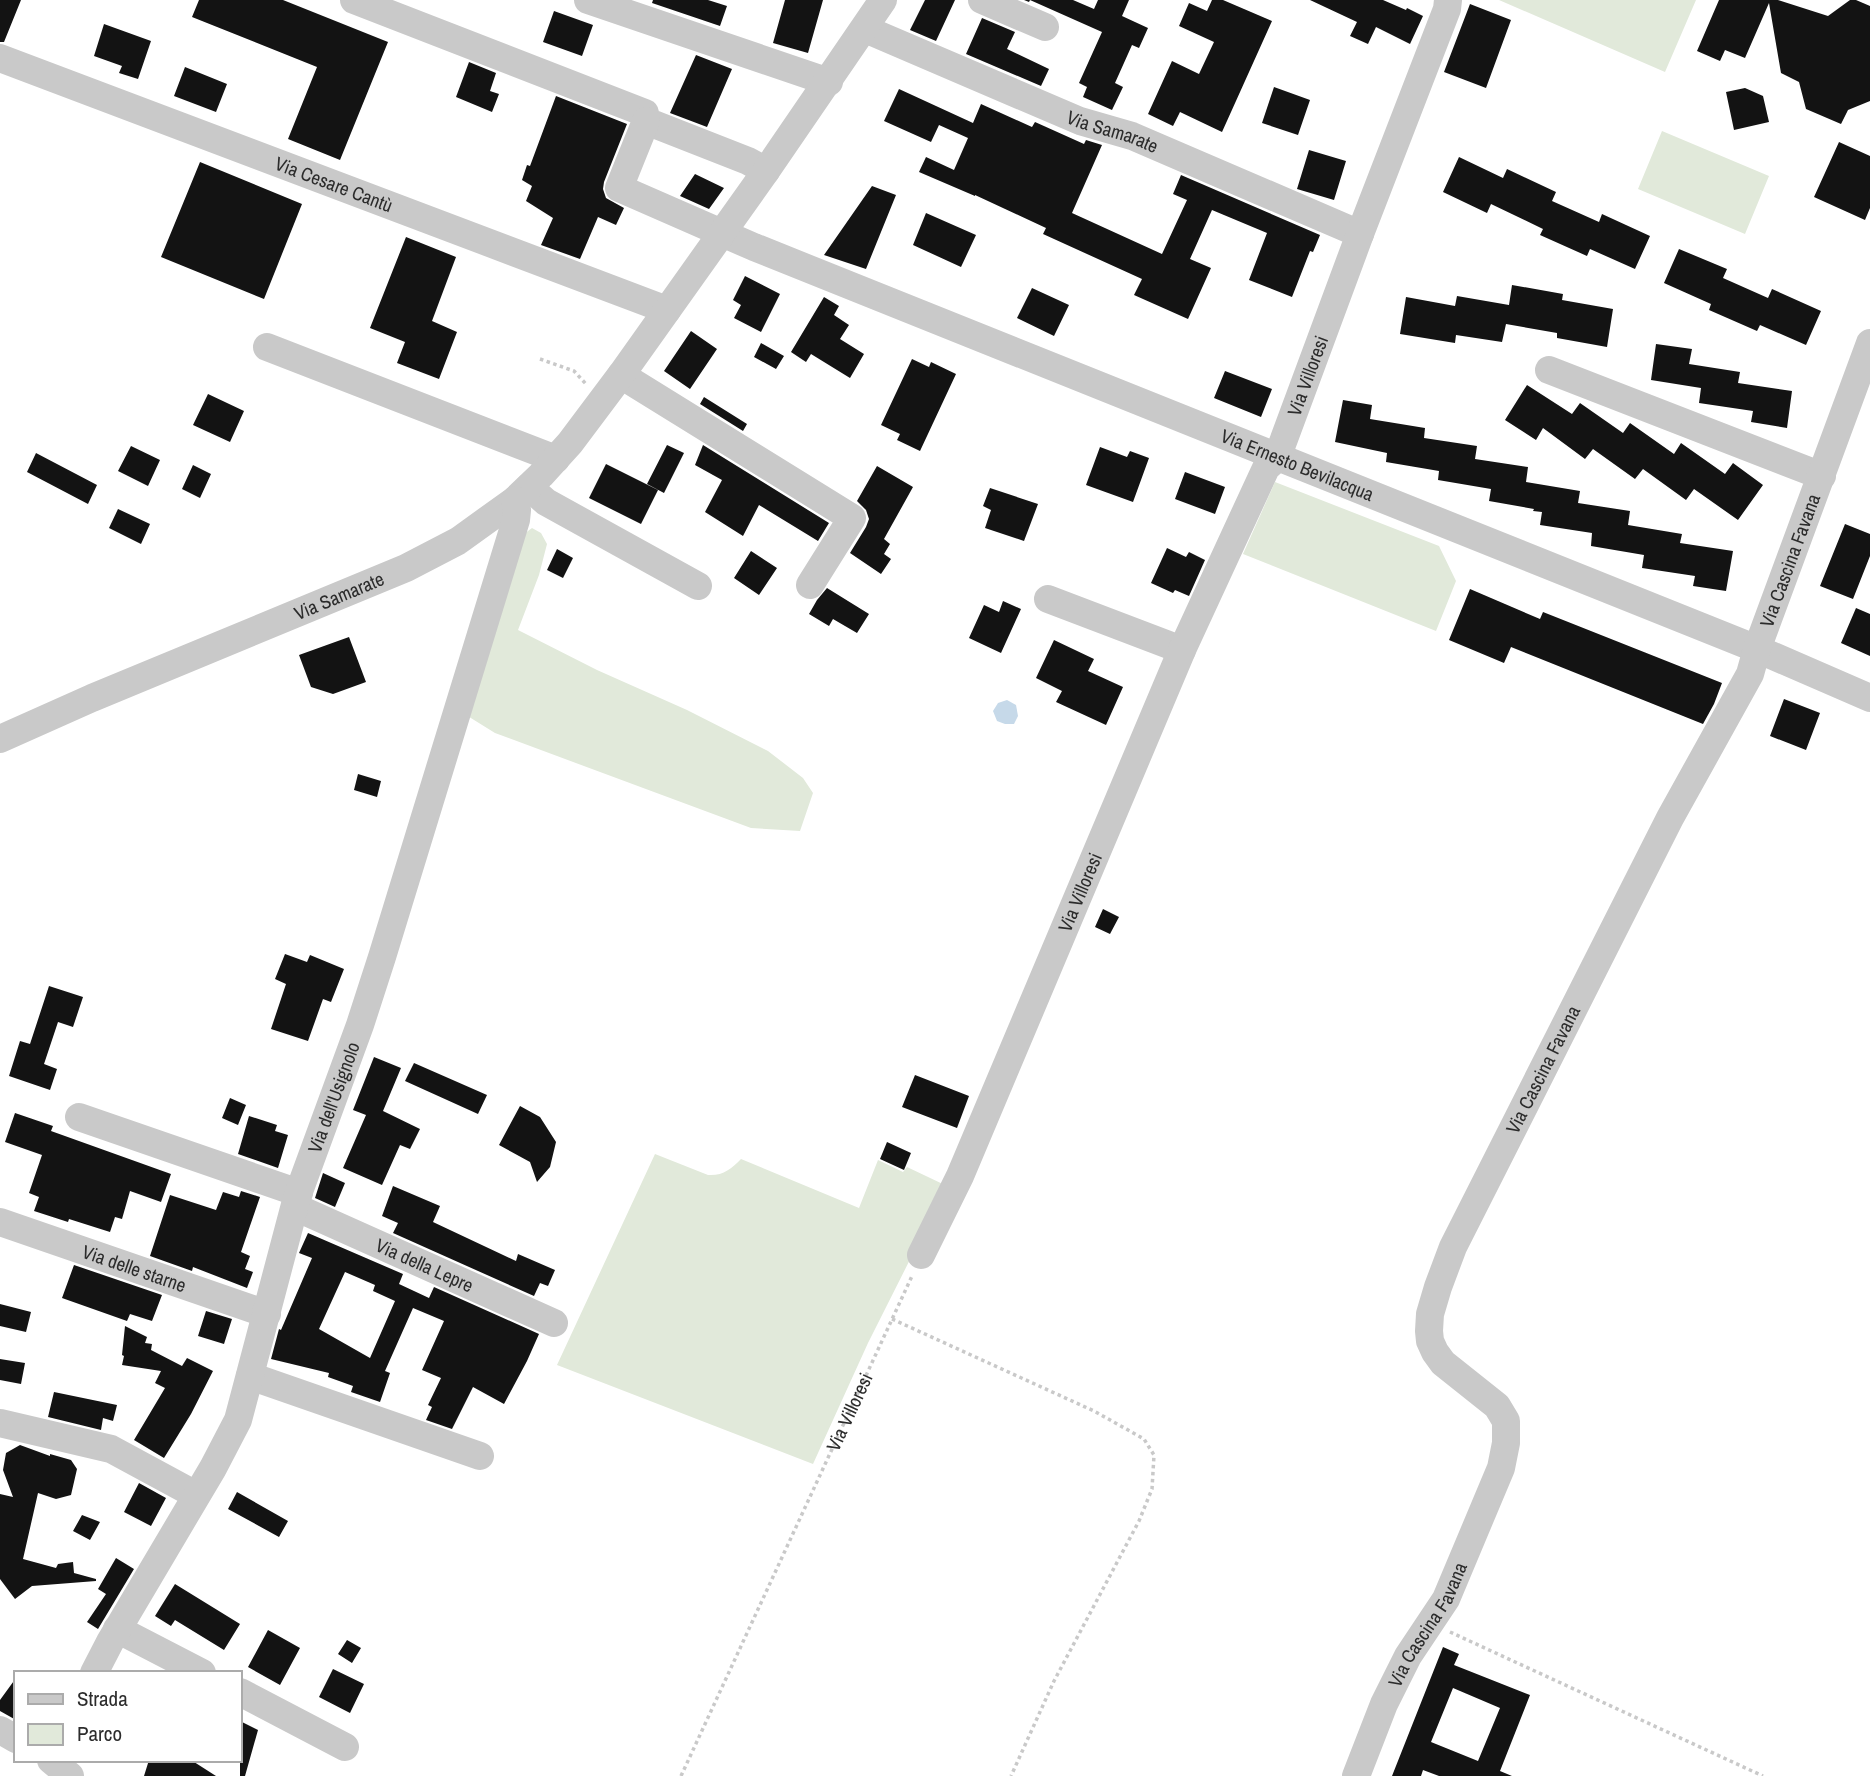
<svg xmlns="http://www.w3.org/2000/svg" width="1870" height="1776" viewBox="0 0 1870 1776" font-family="'Archivo Narrow',sans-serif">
<rect width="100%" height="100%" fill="#fff"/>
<!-- green -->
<path fill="#e1e9da" d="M1499 0H1696L1665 72Z
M1662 131 1769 176 1745 234 1638 189Z
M1275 482 1439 546 1456 581 1436 631 1243 554Z
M532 528 541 533 547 544 539 575 518 630 597 670 687 710 768 751 803 778 813 793 800 831 751 828 495 733 466 715 524 534Z
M655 1154 708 1175C723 1176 731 1169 741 1159L859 1208 878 1160 903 1172 907 1167 947 1186 868 1343 813 1464 557 1365Z"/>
<!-- water -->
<path fill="#c6d9e9" d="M1007 700 1016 705 1018 716 1014 724H1005L997 721 993 711 998 703Z"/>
<!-- building -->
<path fill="#131313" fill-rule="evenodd" d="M0 0H21L4 42H0Z
M199 0H283L388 42 340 160 288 139 317 67 192 17Z
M653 0H708L727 6 720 26 652 3Z
M785 0H823L808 53 773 43Z
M925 0H955L936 41 910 30Z
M1024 0H1073L1094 9 1098 0H1129L1122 16 1148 28 1139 48 1132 45 1115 83 1123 87 1112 110 1083 97 1087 87 1079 83 1102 32 1030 0 1029 2Z
M1212 0H1223L1272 21 1222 132 1180 112 1173 126 1148 114 1172 61 1199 74 1214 42 1179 26 1189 3 1207 11Z
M1310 0H1383L1406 10 1407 8 1423 16 1410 44 1376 27 1368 44 1350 36 1357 22Z
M1719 0H1778L1828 16 1850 0H1856L1870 6V101L1848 110 1841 124 1806 109 1799 82 1781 73 1769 3 1745 58 1725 50 1720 61 1697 51Z
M1470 4 1511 20 1486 88 1444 72Z
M554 11 593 25 582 56 543 42Z
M982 18 1015 32 1007 49 1049 69 1041 86 966 54Z
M104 24 151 41 138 79 119 73 122 66 94 56Z
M696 55 732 69 707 127 670 113Z
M469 62 496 73 490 91 499 94 492 112 456 97Z
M185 67 227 84 216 112 174 96Z
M1274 87 1310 100 1298 135 1262 123Z
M1745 88 1763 96 1769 122 1734 130 1726 92Z
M899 89 973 123 981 104 1032 127 1035 122 1084 144 1086 140 1102 145 1072 213 1162 254 1187 200 1173 194 1181 175 1320 235 1313 252 1310 251 1292 297 1249 280 1267 233 1212 210 1190 259 1211 268 1188 319 1134 295 1142 279 1043 234 1046 228 975 195V196L919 172 926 157 954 170 968 138 939 125 931 142 884 121Z
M556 96 627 124 604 182 603 189 606 198 624 208 616 225 598 217 580 259 541 245 553 218 526 201 532 186 522 180 527 165 530 166Z
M1839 142 1870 156V208L1865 220 1814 197Z
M1309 150 1346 161 1334 200 1297 189Z
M1459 157 1503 178 1507 169 1556 192 1552 201 1599 222 1602 214 1650 236 1635 269 1590 249 1587 256 1540 235 1543 229 1491 204 1487 213 1443 192Z
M200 162 302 204 264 299 161 257Z
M695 174 724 188 709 209 680 196Z
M872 186 896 195 866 269 824 255Z
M926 213 976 235 961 267 913 245Z
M406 237 456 257 432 321 457 332 439 379 397 363 405 342 370 328Z
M1679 249 1727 269 1723 278 1768 298 1772 289 1821 311 1806 345 1760 325 1757 331 1709 310 1711 304 1664 283Z
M745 276 780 294 761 332 734 318 741 305 733 300Z
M1512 285 1563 294 1562 300 1613 309 1607 347 1557 338V333L1506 324 1502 342 1456 335 1455 343 1400 334 1406 297 1455 306 1457 296 1509 305Z
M1032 288 1069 305 1054 336 1017 318Z
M824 297 839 306 834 315 849 325 840 339 864 354 850 378 811 354 806 362 791 352Z
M691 331 717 349 690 389 664 371Z
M761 343 784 356 776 369 754 357Z
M1656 344 1692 349 1689 364 1740 372 1738 383 1792 391 1787 428 1751 422 1753 411 1699 403 1701 388 1651 380Z
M912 359 929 367 931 362 956 374 920 451 897 440 900 434 881 425Z
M1225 371 1272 389 1261 417 1214 398Z
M1527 385 1572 414 1580 403 1623 433 1630 423 1674 454 1681 443 1725 474 1733 463 1763 485 1738 520 1694 489 1686 500 1643 469 1635 479 1593 449 1585 459 1543 428 1536 440 1505 420Z
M208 394 244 411 230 442 193 425Z
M704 397 747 424 743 431 700 404Z
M1343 400 1372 405 1370 419 1425 428 1424 438 1477 446 1475 459 1528 467 1526 482 1580 491 1578 503 1630 511 1628 525 1682 534 1680 543 1733 551 1726 591 1693 586 1695 576 1642 568 1644 555 1591 546 1592 533 1540 525 1542 512 1533 511 1534 509 1489 501 1491 489 1438 480 1439 471 1386 462 1387 453 1335 442Z
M667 445 684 453 664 493 647 484Z
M703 445 829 523 818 541 759 505 743 536 705 512 722 480 695 465Z
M131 446 160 460 148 486 118 471Z
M1100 447 1127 457 1130 451 1149 458 1133 502 1086 485Z
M36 453 97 485 88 504 27 472Z
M606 464 658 490 641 524 589 498Z
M193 465 211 474 200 498 182 489Z
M877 466 913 487 884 539 890 544 884 554 891 559 881 574 850 553 866 527 869 519 866 510 857 501Z
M1185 472 1225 487 1215 514 1175 499Z
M990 488 1038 504 1024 541 985 528 991 510 983 506Z
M118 509 150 524 141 544 109 528Z
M1845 524 1870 534V556L1853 599 1820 586Z
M1167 548 1186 557 1189 552 1205 560 1189 596 1175 590 1173 593 1151 583Z
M557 549 573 558 563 578 547 570Z
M751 551 777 568 759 595 734 578Z
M827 588 869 614 857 633 833 619 829 626 809 614 817 600Z
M1470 589 1540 619 1543 612 1722 683 1714 704 1703 724 1511 647 1504 663 1449 640Z
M1003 601 1021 609 1001 653 969 638 984 605 999 612Z
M1856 608 1870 614V656L1841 643Z
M349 637 366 682 333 694 311 687 299 655Z
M1054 640 1094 659 1088 671 1123 687 1106 725 1056 702 1062 691 1036 678Z
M1784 699 1820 713 1806 750 1770 736Z
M358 774 381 781 377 797 354 790Z
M1103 909 1119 917 1110 934 1095 927Z
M285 954 307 962 310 955 344 969 331 1002 323 999 308 1041 271 1029 286 984 275 979Z
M49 986 83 997 73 1027 58 1022 44 1064 57 1069 50 1090 9 1076 20 1041 30 1044Z
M374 1057 401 1068 383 1111 420 1129 410 1149 400 1145 382 1185 343 1168 366 1115 353 1110Z
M414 1063 487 1095 478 1114 405 1081Z
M915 1075 969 1096 957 1128 902 1107Z
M230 1098 246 1105 238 1125 222 1118Z
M520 1106 540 1117 556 1142 550 1167 537 1182 530 1162 499 1145Z
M15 1113 53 1126 51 1131 171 1174 161 1202 130 1191 122 1219 115 1217 110 1232 69 1219 68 1222 34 1211 39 1197 29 1193 42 1155 5 1142Z
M249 1116 277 1125 275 1131 288 1135 278 1168 238 1154Z
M887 1142 911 1153 904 1170 880 1159Z
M323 1173 345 1183 335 1207 315 1198Z
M393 1186 440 1206 433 1222 516 1261 518 1254 555 1270 548 1286 540 1283 534 1296 393 1233 398 1223 382 1216Z
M241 1191 260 1197 241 1252 250 1256 245 1269 253 1272 247 1288 193 1267 192 1271 150 1256 170 1195 216 1210 223 1192 239 1197Z
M308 1233 403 1274 399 1284 429 1298 434 1287 539 1334 527 1361 504 1404 473 1387 452 1429 426 1420 432 1407 428 1405 441 1378 422 1370 444 1321 413 1308 385 1371 390 1373 380 1402 351 1392 353 1386 328 1377 329 1373 271 1359 279 1329 281 1330 312 1258 299 1253ZM345 1272 375 1285 373 1291 395 1301 370 1358 319 1329Z
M74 1265 162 1295 152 1321 130 1314 127 1321 62 1298Z
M0 1304 31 1312 26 1332 0 1326Z
M206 1311 232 1319 224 1344 198 1336Z
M125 1326 147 1337 145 1343 152 1344 151 1350 182 1366 187 1358 213 1371 191 1414 164 1458 134 1440 165 1388 155 1383 161 1371 122 1365 124 1356 122 1355Z
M0 1359 25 1363 21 1384 0 1380Z
M54 1392 117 1405 113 1421 103 1418 101 1430 48 1417Z
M20 1445 50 1456V1454L71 1460 77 1469 71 1495 56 1499 38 1493 23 1559 56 1568 58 1564 73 1562 74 1573 96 1579V1581L32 1586 15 1599 0 1579V1494L13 1497 3 1470 6 1453Z
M139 1483 166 1498 151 1526 124 1512Z
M237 1492 288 1521 279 1537 228 1509Z
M82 1515 100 1522 90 1540 73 1531Z
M116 1558 134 1569 98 1629 87 1622 106 1594 98 1589Z
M175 1584 240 1624 224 1650 175 1620 171 1626 155 1616Z
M268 1630 300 1648 280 1685 248 1667Z
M347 1640 361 1648 352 1663 338 1654Z
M1443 1647 1459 1654 1454 1665 1530 1695 1500 1771 1512 1776H1439L1423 1770 1421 1776H1392ZM1453 1688 1500 1708 1478 1761 1431 1742Z
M333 1669 364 1684 350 1713 319 1697Z
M16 1678V1720L0 1711V1700Z
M240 1721 258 1730 245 1776H240Z
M149 1760H191L216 1776H144Z"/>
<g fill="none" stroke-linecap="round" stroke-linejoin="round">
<!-- path -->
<g stroke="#c9c9c9" stroke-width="3.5" stroke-dasharray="3.5 3.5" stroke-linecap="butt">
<path d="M540 359 574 371 586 384"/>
<path d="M892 1319 1094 1411 1144 1439 1154 1455 1152 1489 1139 1521 1054 1681 1011 1776"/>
<path d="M1450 1632 1763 1776"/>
<path id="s1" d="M681 1776 912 1276"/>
</g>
<!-- minor -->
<g stroke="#c9c9c9" stroke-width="28">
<path d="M354 0 645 113 646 121 748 161 766 171"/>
<path d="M588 0 829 82"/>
<path d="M982 0 1045 27"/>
<path id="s2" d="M865 29 1080 121 1132 136 1360 234"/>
<path id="s3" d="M0 58 667 310"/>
<path id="s4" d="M646 121 619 188 754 247 1757 649 1870 698"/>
<path d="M267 347 556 459"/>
<path d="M1549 370 1822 476"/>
<path d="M621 375 852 518 810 585"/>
<path d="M529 487 546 502 698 586"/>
<path d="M1048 599 1182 650"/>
<path id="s5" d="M0 739 92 698 406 568 458 541 515 500 541 475 570 443 621 375 766 171 883 0"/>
<path d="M79 1117 299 1193"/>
<path id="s6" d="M295 1207 554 1323"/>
<path id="s7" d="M0 1222 267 1314"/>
<path id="s8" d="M921 1255 960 1176 1182 650 1266 468 1277 458 1360 234 1447 9 1448 0"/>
<path d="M250 1376 480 1456"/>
<path d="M0 1423 111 1449 196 1495"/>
<path d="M117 1629 202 1673"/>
<path id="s9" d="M94 1673 110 1642 213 1468 238 1420 297 1197 360 1025 382 957 516 520 517 510 515 500"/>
<path d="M240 1692 345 1747"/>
<path d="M0 1730 16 1739"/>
<path d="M51 1760 70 1776"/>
<path id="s10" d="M1356 1776 1384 1704 1408 1656 1446 1599 1501 1468 1506 1443V1421L1497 1406 1443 1363 1435 1352 1430 1341 1429 1331 1430 1314 1438 1287 1453 1247 1670 818 1750 674 1757 649 1870 343"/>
</g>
</g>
<g text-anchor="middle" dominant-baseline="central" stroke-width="7" stroke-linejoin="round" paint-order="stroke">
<!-- street labels -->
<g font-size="19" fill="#2c2c2c" stroke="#fff">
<text stroke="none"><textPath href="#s2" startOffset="268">Via Samarate</textPath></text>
<text stroke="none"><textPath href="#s3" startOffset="357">Via Cesare Cantù</textPath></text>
<text stroke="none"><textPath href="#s8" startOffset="962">Via Villoresi</textPath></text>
<text stroke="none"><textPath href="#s4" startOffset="805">Via Ernesto Bevilacqua</textPath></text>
<text stroke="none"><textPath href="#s10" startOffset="1365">Via Cascina Favana</textPath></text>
<text stroke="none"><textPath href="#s5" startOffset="368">Via Samarate</textPath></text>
<text stroke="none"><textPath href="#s8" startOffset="396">Via Villoresi</textPath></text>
<text stroke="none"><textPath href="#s10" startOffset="798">Via Cascina Favana</textPath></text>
<text stroke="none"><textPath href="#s9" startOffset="628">Via dell'Usignolo</textPath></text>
<text stroke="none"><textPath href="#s6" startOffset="142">Via della Lepre</textPath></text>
<text stroke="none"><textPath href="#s7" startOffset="142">Via delle starne</textPath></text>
<text stroke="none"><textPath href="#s1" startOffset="401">Via Villoresi</textPath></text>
<text stroke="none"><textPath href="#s10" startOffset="168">Via Cascina Favana</textPath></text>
</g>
</g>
<!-- legend -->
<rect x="14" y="1671" width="228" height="91" fill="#ffffff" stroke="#ababab" stroke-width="2"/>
<rect x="28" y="1694" width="35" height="10" fill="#c9c9c9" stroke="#ababab" stroke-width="2"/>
<text x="77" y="1706" font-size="21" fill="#2c2c2c">Strada</text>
<rect x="28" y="1724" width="35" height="21" fill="#e1e9da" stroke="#ababab" stroke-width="2"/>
<text x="77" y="1741" font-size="21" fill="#2c2c2c">Parco</text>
</svg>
